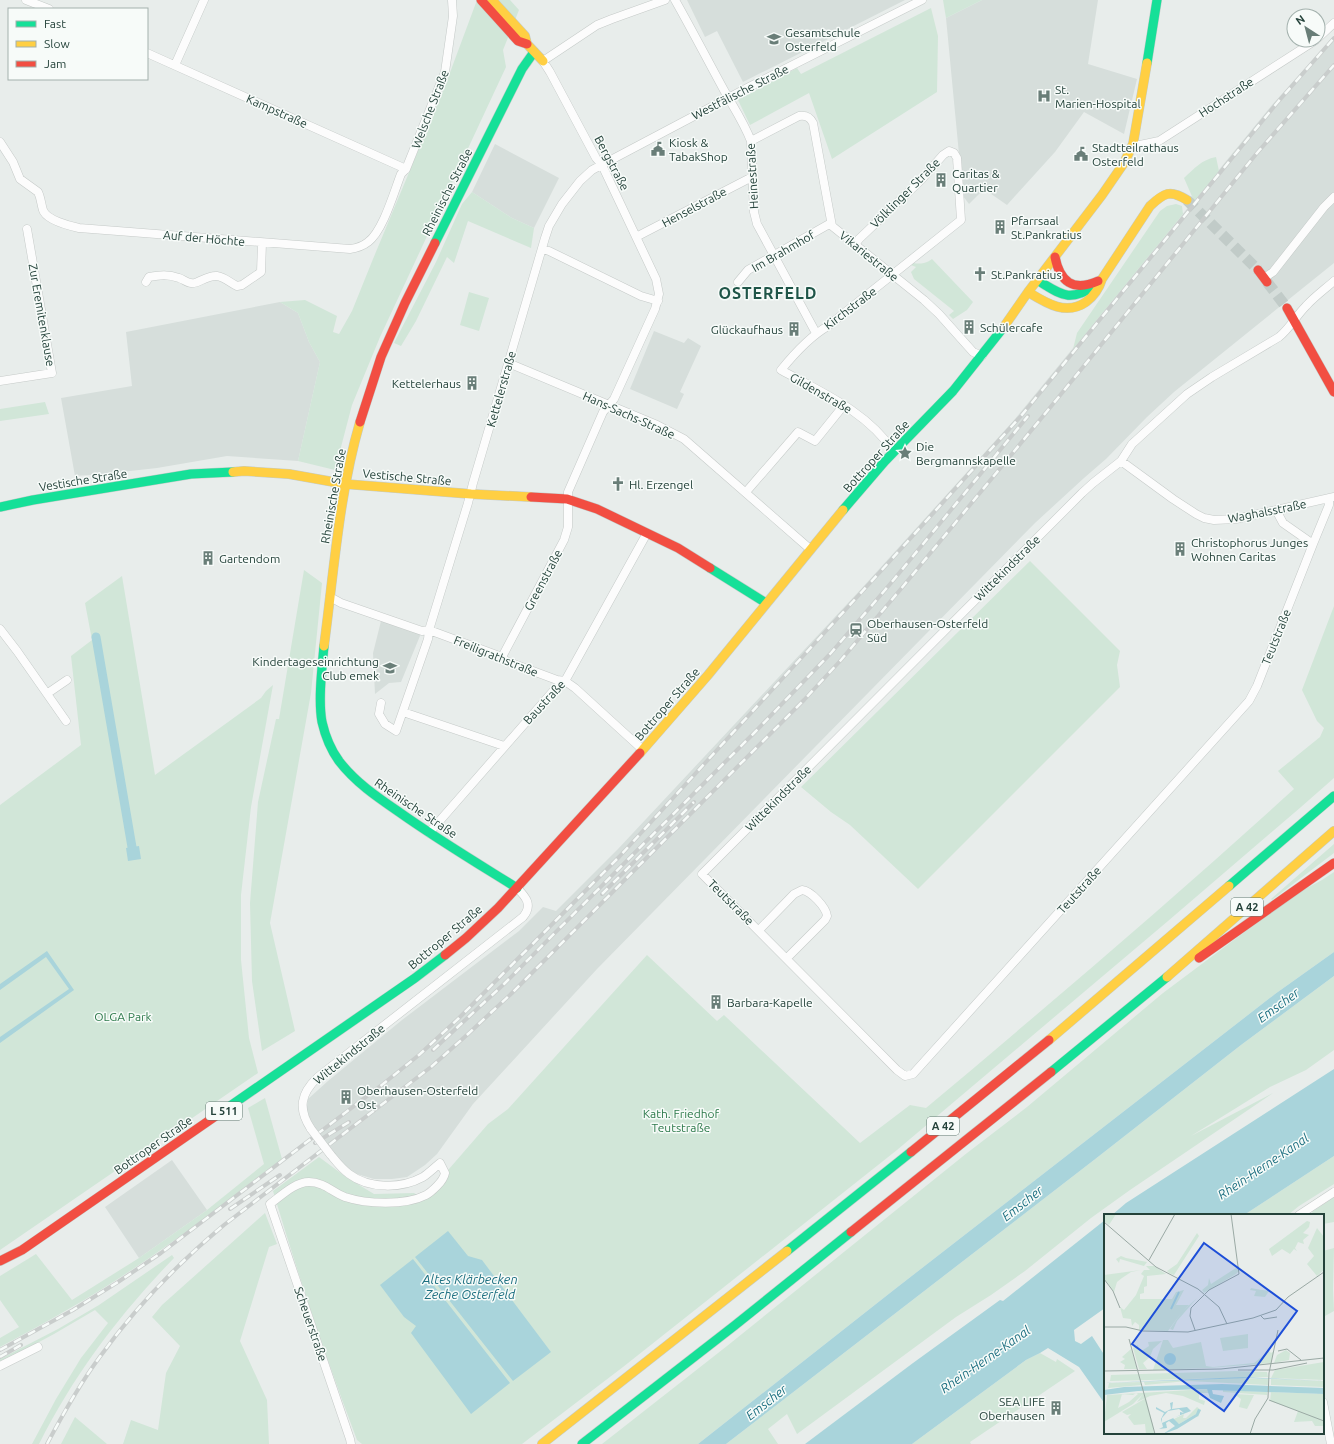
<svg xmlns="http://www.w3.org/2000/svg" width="1334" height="1444" viewBox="0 0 1334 1444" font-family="Ubuntu,sans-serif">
<rect width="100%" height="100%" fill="#e8edeb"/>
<!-- built -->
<path fill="#d6dedb" d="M687 0H905L743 82 717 31 705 37Z
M982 0H1098L1088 64 1137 79 1124 134 1084 112 1055 152 1007 205 984 189 969 204 963 196 946 18Z
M1334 36V263L1174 392 1147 417 1106 459 1084 478 1035 523 597 969 473 1104 437 1154 425 1165 407 1177 392 1179H374L357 1174 343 1167 331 1154 306 1114 308 1099 328 1081 402 1020 519 931 543 907 556 911 618 849 862 588 1015 419 1272 105Z
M495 144 559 178 534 228 512 218 472 192Z
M280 302 298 313 309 342 320 362 298 461 227 456 157 468 103 474 75 476 61 398 132 386 126 332Z
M654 331 684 343 688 338 701 346 680 392 684 394 677 409 630 389Z
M382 617 422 631 401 682 389 683 375 694 373 653Z
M172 1160 207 1210 139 1258 105 1207Z"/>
<!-- green -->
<path fill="#d1e6d8" d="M477 0H510L519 10 503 50 506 67 380 337 352 405 335 470 298 461 320 362 309 342 298 313 280 302 305 300 337 316 333 332 339 334 352 311 373 259 445 86Z
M943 0H982L946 18Z
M931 8 938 36 937 92 832 159 809 93 750 125 738 100 797 68 801 74Z
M1216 157 1219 171 1194 201 1184 178C1195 168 1201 160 1216 157Z
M472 192 512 218 534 228 531 248 468 221 454 263 447 257 416 321 401 346 394 343 436 262 462 204Z
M1176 204 1182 206 1183 214 1073 349 1077 333 1160 211 1167 206Z
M932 259 973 302 967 310 953 319 949 315 954 311 914 279 911 272 916 267 911 265 913 263C921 264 925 264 932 259Z
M469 292 489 298 479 331 460 325Z
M45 402 49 414 0 421V409Z
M1030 561 1120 651 1117 665 1120 687 918 889 850 825 831 812 801 787Z
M304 570 322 583 311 693 270 923 295 1031 262 1051 252 981 250 903 258 802 276 719H279Z
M122 576 155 775 261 698 266 691 273 685 251 807 241 895V960L249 1038 258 1073 0 1250V805L81 745 71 656 92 640 85 603Z
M1334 606V778L1301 807 1168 921 897 1150 623 1367 522 1444H362L357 1440C326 1358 298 1275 273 1191L319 1157 346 1177 374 1194 414 1193 423 1199 488 1124 508 1109 647 955 717 1021 724 1015 860 1143 910 1105 926 1108C1050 1004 1174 898 1294 789L1278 771 1320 737 1324 728 1317 721 1302 690Z
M1334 844V853L1272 900 1271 899Z
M1334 872V952L1275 994 895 1289 698 1444H602L727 1346 967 1153 1027 1107 1163 993 1294 895 1322 880Z
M1334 976V1050L1306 1070 1270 1087 1191 1136 1273 1093 1130 1190 1091 1218 1025 1271 991 1295 956 1317 797 1434 787 1414 768 1429 778 1444H726L1094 1160 1241 1045Z
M265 1098 282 1159C233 1196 185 1235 133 1269 90 1298 45 1323 0 1347V1338L19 1327 0 1300V1276L36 1254 72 1300 139 1258 207 1210 264 1164 248 1108Z
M1334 1156V1184L1299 1206 1288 1215H1244Z
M1334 1197V1222L1323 1224V1215H1314L1312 1212Z
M265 1213 277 1244 269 1247 240 1341 267 1400 269 1444H123L131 1420 158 1430 166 1373 180 1346 152 1317 162 1305Z
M1334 1248 1333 1289 1334 1311 1325 1316 1323 1306V1251Z
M172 1255 174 1258C119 1315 75 1373 39 1444H32L56 1399 81 1358 108 1323 95 1310 54 1334 0 1363V1359L58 1329 99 1305Z
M1040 1353 1056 1362 1057 1359 1075 1371 970 1442 971 1444H912L1026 1360Z
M75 1417 107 1444H61Z"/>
<!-- water -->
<path fill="#a9d4db" d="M139 846 141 859 128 861 126 848Z
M47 951 74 990 0 1043V1037L69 989 46 957 0 990V984Z
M1334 952V976L1241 1045 1094 1160 726 1444H698L895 1289 1275 994Z
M1334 1069V1156L1244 1215H1112L1126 1203Z
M1105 1220V1308L1074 1330 1075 1341 1081 1344 1092 1336 1105 1356V1404L1079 1367 1048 1348 1040 1353 1026 1360 912 1444H805L913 1363 1000 1300 1003 1301Z
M448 1231 468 1256 482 1260 551 1352 513 1381 415 1257Z
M413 1259 510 1383 471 1414 411 1333 416 1326 404 1317 380 1285Z"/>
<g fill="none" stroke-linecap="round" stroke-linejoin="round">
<!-- canal -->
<path stroke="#a9d4db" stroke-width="9" d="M96 637 133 853"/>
<!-- secondary-tunnel -->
<path stroke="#c1cbc8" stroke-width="11" stroke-dasharray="11 5.5" stroke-linecap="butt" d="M1187 200 1258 270
M1267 282 1287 308"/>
<defs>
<path id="street" d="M26 0 49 9
M675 0C692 30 708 61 725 92 734 108 744 123 751 141L754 212 757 224 816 333
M1318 38 1334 23
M147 53 406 169
M175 65 204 0
M751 141 799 116C806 115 810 117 813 123L832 226 924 300 939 314 973 352 982 356
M0 142 13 162 20 179 38 192C41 198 41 204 43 210 46 220 70 226 79 228L350 249C357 248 363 246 368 242 383 231 394 192 401 174L406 169 445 72 453 16 452 0
M1133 144 1140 145 1159 141 1316 40
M636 237 752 177
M855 245 859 239 921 180 943 155 949 151 954 153 957 158 961 220 828 326C809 337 794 354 781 370 821 392 868 412 894 452
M542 249 549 251 641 296 658 301
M1264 278 1273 272 1324 207 1334 197
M146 282 149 277C160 275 168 274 179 278 183 279 187 283 191 283 197 285 206 275 217 276 225 277 230 283 237 286L242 285 261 272 262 243
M738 282 748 270 831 223
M508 363 657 425 684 439 810 549
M0 381 52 373 27 229
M1121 461 1173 499 1196 514 1204 518 1214 520 1236 519 1334 497
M746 492 798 432 815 441 844 405
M1276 510 1283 523 1313 544 1257 686 1249 701 913 1074 905 1076 897 1070 702 874 1082 493 1093 483 1121 461 1132 444 1187 394 1212 377 1279 337C1290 328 1296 316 1306 306 1314 297 1325 289 1334 281
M1313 544 1329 505V498
M330 597 341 603 422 631 429 630 502 657 506 661 557 680 565 681 575 688 643 750
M0 629 17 651 66 721
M502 657 564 540 568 527V492L603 412 614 399 655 309 659 294 656 279 602 165 596 158 550 72 543 61 597 25 612 19 665 0
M48 693 67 680
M381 703 379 714 385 724 396 731 428 639 429 630 468 503 473 483 545 238 549 226 562 204 580 181 592 170 749 87 922 0
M403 712 504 746
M429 833 555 689 565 681 647 533
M759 930 794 894 802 890C811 891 826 907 827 916L825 920 787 958
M311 1129C298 1109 300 1094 318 1077L523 917C533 905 526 897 517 888
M330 1154C336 1161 341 1168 349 1174 369 1189 401 1189 423 1177 429 1173 434 1168 440 1163L445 1173C444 1178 441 1182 437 1186 434 1189 430 1193 426 1195 405 1206 366 1204 345 1197 332 1192 324 1182 309 1182 295 1182 281 1196 270 1204L350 1439 351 1444
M1299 1215 1334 1192
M0 1366 38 1347
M1323 1402 1331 1444"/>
<path id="fast" d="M1147 63 1157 0
M435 243 522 69 534 52
M1037 280C1062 295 1069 303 1096 285
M0 507 33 500 191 474 233 472
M843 510 885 461 953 391 1003 328
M710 568 766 603
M324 646C322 668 318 700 322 722 325 735 331 750 339 761 355 782 377 797 399 812 437 839 477 863 517 888
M1229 886 1334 796
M1051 1072 1167 977
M220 1113 415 978 445 955
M787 1251 911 1152
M582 1444 734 1326 851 1232"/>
<path id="slow" d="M492 0 525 36 527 44 543 61
M1028 292C1046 303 1066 316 1086 302 1094 296 1099 289 1102 279L1150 206C1164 193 1170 189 1187 200
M1003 328 1028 292 1102 195 1124 163 1133 144 1147 63
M233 472 244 471 289 474 345 484 471 494 531 497
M324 646C334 571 339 494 360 422
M640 753 708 675 843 510
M1167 977 1334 831
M1049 1040 1229 886
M542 1444 787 1251"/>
<path id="jam" d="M481 0 518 41 527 44
M1055 257C1060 282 1073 292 1098 281
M1258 270 1267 282
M1287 308 1334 392
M360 422 381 357 405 303 435 243
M531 497 567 499 597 509 678 548 710 568
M445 955 466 938 498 908 640 753
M1199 958 1334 863
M911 1152 1049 1040
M851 1232 1051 1072
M0 1261 22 1250 220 1113"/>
</defs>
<!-- street casing -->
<use href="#street" stroke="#c5cac8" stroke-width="9"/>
<!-- fast casing -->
<use href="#fast" stroke="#c3cbc8" stroke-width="10"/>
<!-- slow casing -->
<use href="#slow" stroke="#c3cbc8" stroke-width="10"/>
<!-- jam casing -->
<use href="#jam" stroke="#c3cbc8" stroke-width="10"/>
<!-- street -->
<use href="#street" stroke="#fcfcfc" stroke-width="8"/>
<!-- fast -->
<use href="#fast" stroke="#16e098" stroke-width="9"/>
<!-- slow -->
<use href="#slow" stroke="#ffcf43" stroke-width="9"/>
<!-- jam -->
<use href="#jam" stroke="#f24e42" stroke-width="9"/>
<defs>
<path id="rail" d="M602 894 694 802
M433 1050 504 984 755 732 831 653 891 583 1028 416
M315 1143 349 1122
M230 1209 280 1175
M0 1350 73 1310 118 1282 161 1253 383 1084 419 1055 459 1018 619 857 880 572 1021 416 1277 103 1334 38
M0 1357 21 1345
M47 1444C63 1414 79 1385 99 1358 135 1308 177 1264 224 1225L431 1067 468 1034 512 993 804 700 841 660 900 590 1053 404 1257 153 1334 65"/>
</defs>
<!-- rail casing -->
<use href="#rail" stroke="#c9cdcc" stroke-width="4"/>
<!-- rail -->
<use href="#rail" stroke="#f7fbf9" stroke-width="2.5" stroke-dasharray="8" stroke-linecap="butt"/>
<defs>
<path id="street-bridge" d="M311 1129 330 1154"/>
</defs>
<!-- street-bridge casing -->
<use href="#street-bridge" stroke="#c5cac8" stroke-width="9" stroke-linecap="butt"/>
<!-- street-bridge -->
<use href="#street-bridge" stroke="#fcfcfc" stroke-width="8"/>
</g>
<!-- icons -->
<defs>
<symbol id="school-bare" viewBox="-9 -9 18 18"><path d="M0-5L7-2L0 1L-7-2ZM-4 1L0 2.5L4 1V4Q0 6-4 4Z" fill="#697e78" stroke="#f7fbf9" stroke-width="2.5" paint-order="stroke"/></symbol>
<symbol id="hospital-bare" viewBox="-9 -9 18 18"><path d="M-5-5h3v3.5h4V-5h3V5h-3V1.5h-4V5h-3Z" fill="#697e78" stroke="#f7fbf9" stroke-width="2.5" paint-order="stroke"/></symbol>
<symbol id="civic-bare" viewBox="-9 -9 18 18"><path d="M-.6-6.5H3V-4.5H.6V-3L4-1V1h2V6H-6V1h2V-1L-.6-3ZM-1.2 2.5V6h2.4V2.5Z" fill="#697e78" stroke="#f7fbf9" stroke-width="2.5" paint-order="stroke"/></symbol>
<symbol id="building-bare" viewBox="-9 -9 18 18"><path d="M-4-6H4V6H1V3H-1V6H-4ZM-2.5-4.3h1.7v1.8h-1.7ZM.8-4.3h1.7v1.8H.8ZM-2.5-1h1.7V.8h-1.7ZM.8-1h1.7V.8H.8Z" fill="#697e78" stroke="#f7fbf9" stroke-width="2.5" paint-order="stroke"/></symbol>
<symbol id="church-bare" viewBox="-9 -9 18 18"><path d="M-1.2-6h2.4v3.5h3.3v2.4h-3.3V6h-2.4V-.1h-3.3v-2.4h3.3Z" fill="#697e78" stroke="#f7fbf9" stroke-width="2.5" paint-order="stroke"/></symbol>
<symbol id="sight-bare" viewBox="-9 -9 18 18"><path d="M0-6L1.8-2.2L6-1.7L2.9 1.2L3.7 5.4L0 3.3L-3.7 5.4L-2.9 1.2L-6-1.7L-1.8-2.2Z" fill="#697e78" stroke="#f7fbf9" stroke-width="2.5" paint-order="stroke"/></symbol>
<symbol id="station-bare" viewBox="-9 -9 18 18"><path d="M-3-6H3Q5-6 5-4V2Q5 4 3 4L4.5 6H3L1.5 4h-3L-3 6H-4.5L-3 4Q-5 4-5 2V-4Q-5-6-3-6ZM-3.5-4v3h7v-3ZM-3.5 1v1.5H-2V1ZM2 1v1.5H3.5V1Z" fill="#697e78" stroke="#f7fbf9" stroke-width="2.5" paint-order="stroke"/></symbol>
</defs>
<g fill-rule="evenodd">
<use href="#school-bare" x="764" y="29" width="20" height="20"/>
<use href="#hospital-bare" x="1034" y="86" width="20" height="20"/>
<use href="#civic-bare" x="648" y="139" width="20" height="20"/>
<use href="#civic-bare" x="1071" y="144" width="20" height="20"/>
<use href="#building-bare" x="931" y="170" width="20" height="20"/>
<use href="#building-bare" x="990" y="217" width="20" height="20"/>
<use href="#church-bare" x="970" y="264" width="20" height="20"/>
<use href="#building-bare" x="959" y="317" width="20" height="20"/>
<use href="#building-bare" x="784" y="319" width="20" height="20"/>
<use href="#building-bare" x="462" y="373" width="20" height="20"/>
<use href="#sight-bare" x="895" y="443" width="20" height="20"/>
<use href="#church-bare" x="608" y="474" width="20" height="20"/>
<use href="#building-bare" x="1170" y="539" width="20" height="20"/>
<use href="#building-bare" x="198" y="548" width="20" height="20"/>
<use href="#station-bare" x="846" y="620" width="20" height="20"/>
<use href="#school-bare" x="380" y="658" width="20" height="20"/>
<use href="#building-bare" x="706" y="992" width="20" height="20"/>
<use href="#building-bare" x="336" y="1087" width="20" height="20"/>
<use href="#building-bare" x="1046" y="1398" width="20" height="20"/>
</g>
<g text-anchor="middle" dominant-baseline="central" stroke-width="3" stroke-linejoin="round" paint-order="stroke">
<!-- shield labels -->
<g fill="#f7fbf9" stroke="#637a73" stroke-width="1">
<rect x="1231" y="898" width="32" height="18" rx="3"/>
<rect x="206" y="1102" width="36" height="18" rx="3"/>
<rect x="927" y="1117" width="32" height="18" rx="3"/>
</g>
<g font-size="11" font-weight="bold" fill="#24423a">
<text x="1247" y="907">A 42</text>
<text x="224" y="1111">L 511</text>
<text x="943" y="1126">A 42</text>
</g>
<!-- poi labels -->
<g font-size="12" fill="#24423a" stroke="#f7fbf9" text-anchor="start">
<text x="785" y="32">Gesamtschule<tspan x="785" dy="14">Osterfeld</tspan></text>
<text x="1055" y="89">St.<tspan x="1055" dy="14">Marien-Hospital</tspan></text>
<text x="669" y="142">Kiosk &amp;<tspan x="669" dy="14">TabakShop</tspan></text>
<text x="1092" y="147">Stadtteilrathaus<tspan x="1092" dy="14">Osterfeld</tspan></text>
<text x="952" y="173">Caritas &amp;<tspan x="952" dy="14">Quartier</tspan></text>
<text x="1011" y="220">Pfarrsaal<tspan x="1011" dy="14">St.Pankratius</tspan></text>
<text x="991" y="274">St.Pankratius</text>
<text x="980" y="327">Schülercafe</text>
<text x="783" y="329" text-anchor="end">Glückaufhaus</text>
<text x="461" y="383" text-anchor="end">Kettelerhaus</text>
<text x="916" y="446">Die<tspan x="916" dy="14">Bergmannskapelle</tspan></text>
<text x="629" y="484">Hl. Erzengel</text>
<text x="1191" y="542">Christophorus Junges<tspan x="1191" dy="14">Wohnen Caritas</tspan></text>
<text x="219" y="558">Gartendom</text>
<text x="867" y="623">Oberhausen-Osterfeld<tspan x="867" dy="14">Süd</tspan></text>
<text x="379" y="661" text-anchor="end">Kindertageseinrichtung<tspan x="379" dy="14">Club emek</tspan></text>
<text x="727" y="1002">Barbara-Kapelle</text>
<text x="357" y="1090">Oberhausen-Osterfeld<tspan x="357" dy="14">Ost</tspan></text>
<text x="1045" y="1401" text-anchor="end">SEA LIFE<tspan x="1045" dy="14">Oberhausen</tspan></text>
</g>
<!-- street labels -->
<g font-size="12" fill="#24423a" stroke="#f7fbf9">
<text transform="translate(740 92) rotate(-27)">Westfälische Straße</text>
<text transform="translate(1226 97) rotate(-33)">Hochstraße</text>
<text transform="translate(430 109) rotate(-69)">Welsche Straße</text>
<text transform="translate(277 111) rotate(24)">Kampstraße</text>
<text transform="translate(612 163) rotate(62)">Bergstraße</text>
<text transform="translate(752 176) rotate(-93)">Heinestraße</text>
<text transform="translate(447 192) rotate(-63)">Rheinische Straße</text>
<text transform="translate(905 193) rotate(-45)">Völklinger Straße</text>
<text transform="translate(694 207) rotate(-28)">Henselstraße</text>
<text transform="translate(204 238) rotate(5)">Auf der Höchte</text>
<text transform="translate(783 251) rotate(-30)">Im Brahmhof</text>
<text transform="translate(869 256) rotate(39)">Vikariestraße</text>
<text transform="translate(850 308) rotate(-37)">Kirchstraße</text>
<text transform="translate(42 315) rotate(80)">Zur Eremitenklause</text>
<text transform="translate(501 389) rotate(-74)">Kettelerstraße</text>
<text transform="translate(821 393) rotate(30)">Gildenstraße</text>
<text transform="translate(629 415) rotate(24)">Hans-Sachs-Straße</text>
<text transform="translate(876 456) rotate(-48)">Bottroper Straße</text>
<text transform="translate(407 477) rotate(5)">Vestische Straße</text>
<text transform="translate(83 480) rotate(-9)">Vestische Straße</text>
<text transform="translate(333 496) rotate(-80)">Rheinische Straße</text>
<text transform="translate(1267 511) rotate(-11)">Waghalsstraße</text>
<text transform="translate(1007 568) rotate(-45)">Wittekindstraße</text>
<text transform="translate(543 580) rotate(-62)">Greenstraße</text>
<text transform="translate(1276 637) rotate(-68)">Teutstraße</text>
<text transform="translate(496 656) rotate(22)">Freiligrathstraße</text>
<text transform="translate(544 702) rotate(-47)">Baustraße</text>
<text transform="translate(667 704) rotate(-49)">Bottroper Straße</text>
<text transform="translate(778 798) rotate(-45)">Wittekindstraße</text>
<text transform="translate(416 808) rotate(34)">Rheinische Straße</text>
<text transform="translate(1079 890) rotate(-48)">Teutstraße</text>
<text transform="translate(731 902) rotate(45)">Teutstraße</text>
<text transform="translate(445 937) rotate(-40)">Bottroper Straße</text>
<text transform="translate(349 1054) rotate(-39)">Wittekindstraße</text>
<text transform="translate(153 1145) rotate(-35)">Bottroper Straße</text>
<text transform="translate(311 1324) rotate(71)">Scheuerstraße</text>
</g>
<!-- park labels -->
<g font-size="12" fill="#2d7a4b" stroke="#f7fbf9">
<text x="123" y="1016">OLGA Park</text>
<text x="681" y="1113">Kath. Friedhof<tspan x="681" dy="14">Teutstraße</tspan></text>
</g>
<!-- water labels -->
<g font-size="13" font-style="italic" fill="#1c6f80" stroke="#f7fbf9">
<text transform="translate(1278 1005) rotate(-36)">Emscher</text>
<text transform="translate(1263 1166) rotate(-34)">Rhein-Herne-Kanal</text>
<text transform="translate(1022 1203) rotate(-38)">Emscher</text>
<text x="470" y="1279">Altes Klärbecken<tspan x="470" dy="15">Zeche Osterfeld</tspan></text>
<text transform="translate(985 1359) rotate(-35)">Rhein-Herne-Kanal</text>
<text transform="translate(766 1402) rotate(-38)">Emscher</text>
</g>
<!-- district labels -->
<g font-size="16" font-weight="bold" letter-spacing="1" fill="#1f5548" stroke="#f7fbf9">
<text x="768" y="293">OSTERFELD</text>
</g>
</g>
<!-- overview -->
<g transform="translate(1104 1214)">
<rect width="220" height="220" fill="#e8edeb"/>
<path d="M0 0H12L5 11 0 7ZM203 7 206 8 205 13 199 19 205 21 199 26 200 30 194 28 191 34 193 37 190 35 186 40 178 35 168 42 165 35ZM213 14 220 23V56L213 62 203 50 210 42 204 34ZM93 19 95 22 70 61 65 59 63 57 73 50ZM17 42 22 44 43 48 40 52 16 45 15 49 12 45ZM42 52H50L62 60 43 62V72L40 73V79L36 80V85H68L72 78 80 76 72 91H85L79 97 93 84 73 107 69 116 66 115 77 99 64 117 35 116V111L31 108 28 112 27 105 19 104 16 93 20 96 32 81 40 62 37 60 40 56H46ZM135 52 136 56 132 60 100 79 98 76 104 71 105 64 107 70ZM37 56 27 58 18 64 13 68 10 78 0 64V61ZM147 74 152 75 165 77 161 83 150 82 152 77 146 76ZM144 120V134L119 137 116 124ZM59 126H64L69 134 97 128 102 152 109 153 150 149 165 137 167 139 170 137 167 149 105 154 49 156ZM58 127 49 135 46 143 39 149 43 155H35L29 134 34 131 35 136H39L45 132 44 128ZM27 135 33 155H20L21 151 16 148 21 145 18 143ZM182 136 186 139 185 146 170 149 173 141ZM220 148V166L167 164 171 156ZM131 157 163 158 164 163 6 167 7 161ZM134 164 164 165V171L83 167 41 171 40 168ZM167 165 220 167V173L167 171ZM37 168 38 171 4 174 5 169ZM103 175 106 179H95V185L101 187 100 191 79 182 62 179 46 182 33 188 39 180 29 190 0 208 3 181ZM32 179 34 180 25 188 14 194 18 180 29 181ZM119 176 163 178V181L119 178ZM167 178 220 180V212H211L208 207 190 208 194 197 166 187ZM130 180 150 181 143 195 135 193 137 185ZM42 184 49 211 50 220H42L41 210 30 211 24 203 27 200 23 201 18 198ZM93 193 97 196 94 203 92 200 75 210 68 206 80 200 79 204H82Z" fill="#d1e6d8" fill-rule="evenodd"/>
<path d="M60 145a6 6 0 1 1 12 0a6 6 0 1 1-12 0ZM139 163 220 167 145 164 0 169ZM118 170 220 174V180L108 176 109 180 120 182 117 189 106 184 103 175 34 177 0 181V176L20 173ZM69 188 68 195 83 193 87 197 69 204 75 210 92 200 94 195 97 196 94 202 73 215 59 220 71 212 65 207 62 209 63 214 55 215 59 213 57 205 60 199 52 195V193L61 198 67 195 66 189ZM75 195 80 199 76 198V201L58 209V204L64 197Z" fill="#a9d4db" fill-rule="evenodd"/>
<path fill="none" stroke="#a9d4db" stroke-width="2" d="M67 95 75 78"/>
<path fill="none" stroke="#9aa9a4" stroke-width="1" d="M127 0 135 60M0 8 52 53 94 75 115 93 123 110M45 46 71 0M0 65 9 77 16 94M157 102 160 105 173 103M0 113H22L39 117 84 118 149 104 172 96 184 83 220 58M91 116 86 102 87 94 105 76 135 60M25 125 51 220M174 137 183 135 197 146M134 156H169L203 149M0 157 117 155 220 144M165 186 220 207M146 220 151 205 164 184 165 159 174 116"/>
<path fill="#1d4ed8" fill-opacity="0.15" stroke="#1d4ed8" stroke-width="2" d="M100 29 193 97 120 197 28 130Z"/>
<rect width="220" height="220" fill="none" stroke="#24423a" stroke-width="2"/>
</g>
<!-- legend -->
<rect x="8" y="8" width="140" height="72" fill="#f7fbf9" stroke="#a3b1ad"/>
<rect x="16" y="21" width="20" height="6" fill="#16e098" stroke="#a3b1ad"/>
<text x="44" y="28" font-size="12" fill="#24423a">Fast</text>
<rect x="16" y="41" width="20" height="6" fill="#ffcf43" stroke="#a3b1ad"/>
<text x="44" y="48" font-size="12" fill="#24423a">Slow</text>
<rect x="16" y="61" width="20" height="6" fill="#f24e42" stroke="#a3b1ad"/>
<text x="44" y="68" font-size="12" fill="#24423a">Jam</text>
<!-- north arrow -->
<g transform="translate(1306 28) rotate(324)"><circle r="19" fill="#f7fbf9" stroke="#a3b1ad"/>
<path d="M0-3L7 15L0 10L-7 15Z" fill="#697e78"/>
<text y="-6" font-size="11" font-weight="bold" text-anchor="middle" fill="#24423a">N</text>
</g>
</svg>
